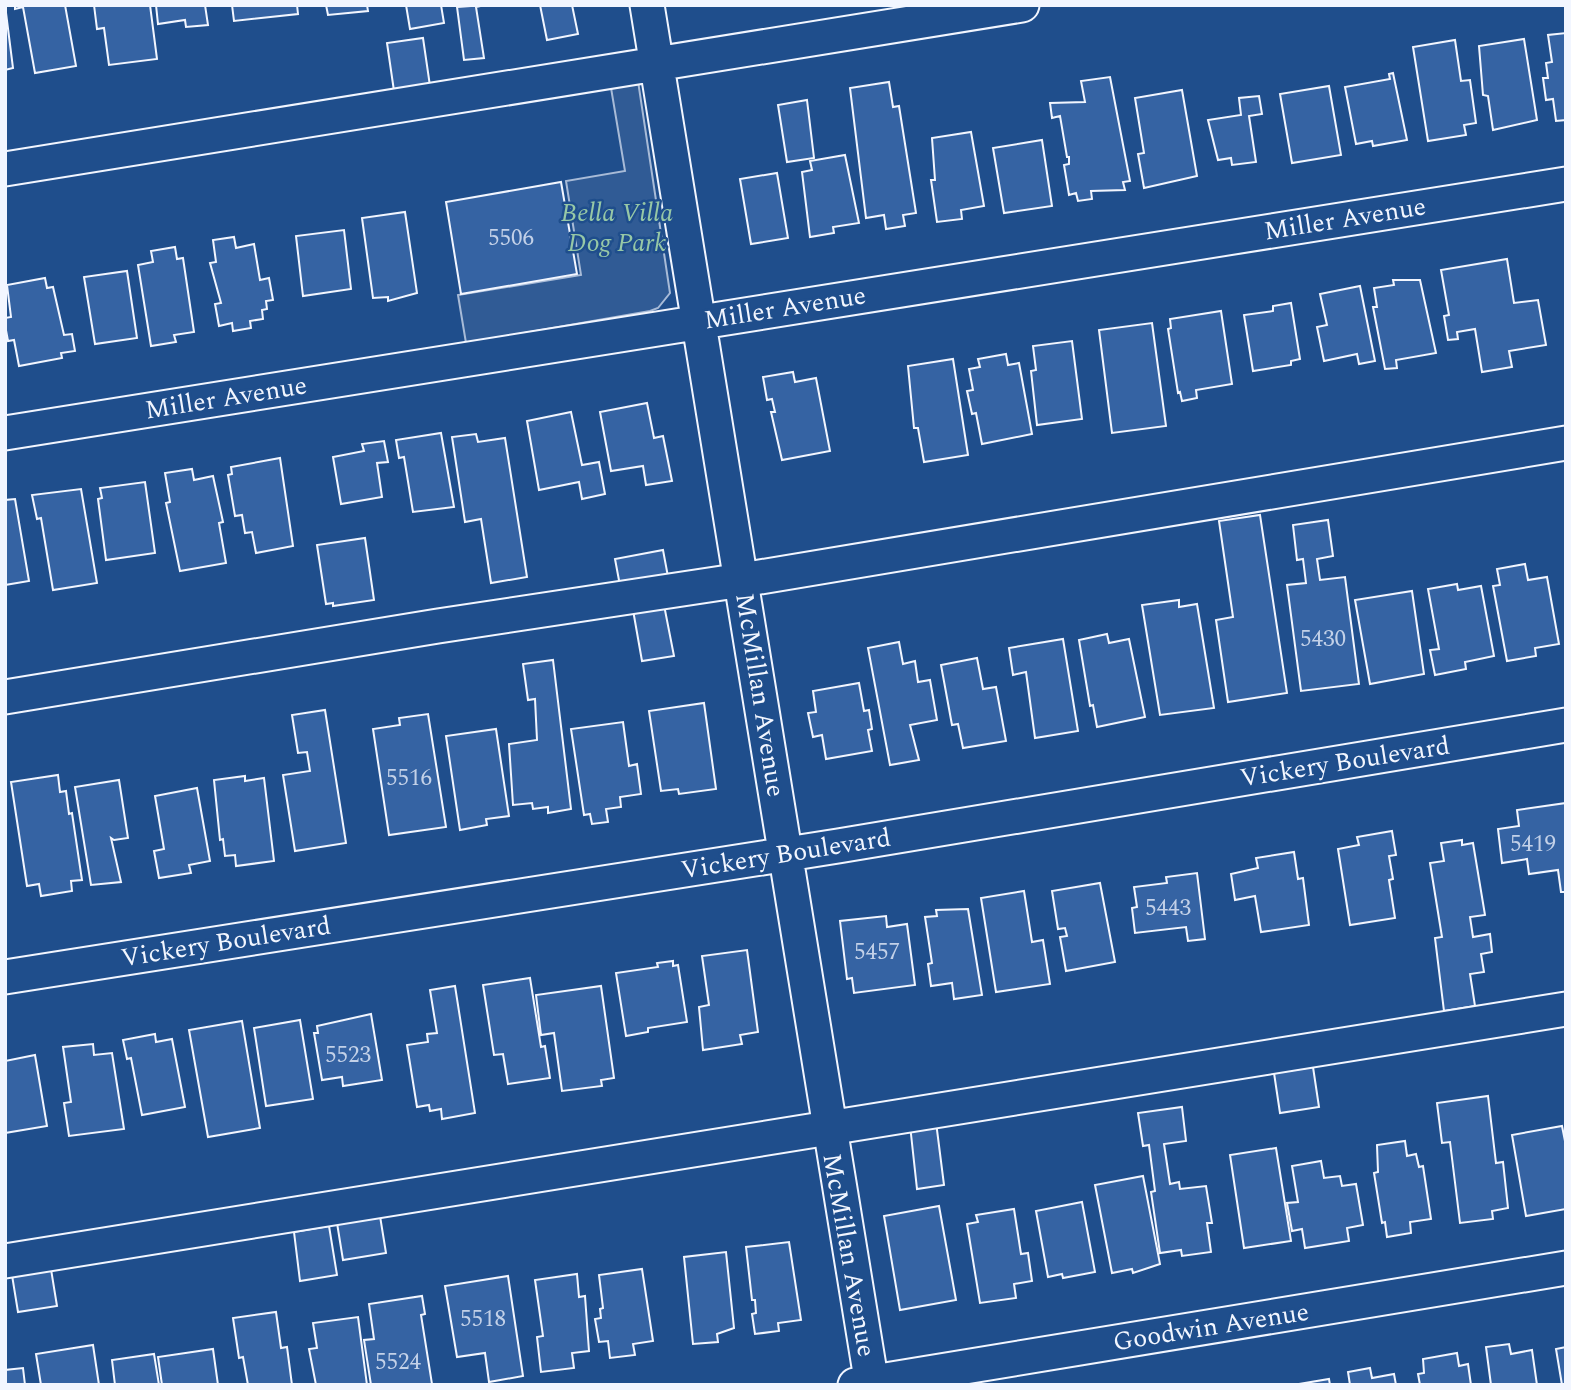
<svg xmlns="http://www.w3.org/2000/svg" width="1571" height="1390" viewBox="0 0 1571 1390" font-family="Spectral,serif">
<rect width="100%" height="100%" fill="#1f4e8c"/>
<!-- green -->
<path fill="#305b95" stroke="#a8bbd7" stroke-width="2" d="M638 81 670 293 658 308 650 311 466 343 458 295 581 275 566 181 625 171 610 82Z"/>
<!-- building -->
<path fill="#3563a3" stroke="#f2f6ff" stroke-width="2" d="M5 5 13 68 5 70Z
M15 5H65L76 66 35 73 23 7 15 9Z
M94 5H150L157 59 109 65 104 28 97 29Z
M156 5H205L208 25 186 27 185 20 158 24Z
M232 5H297L298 14 234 21Z
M326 5H367L368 11 328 15Z
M406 5H441L444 23 410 29Z
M485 5 476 7 484 58 464 60 457 7Z
M540 5H572L578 34 547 40Z
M1566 33V120L1556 121 1553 99 1546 100 1543 78H1548L1546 63 1552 62 1548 35Z
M423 38 430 86 394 91 387 43Z
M1524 39 1537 120 1493 130 1488 96 1483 95 1479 46Z
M1455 40 1461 81 1470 80 1476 123 1464 125 1466 135 1428 141 1413 47Z
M1393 73 1407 140 1373 146 1372 141 1356 144 1345 87 1390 79 1389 74Z
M1110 77 1130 181 1123 182 1125 190 1091 191 1092 199 1078 201 1076 193 1069 195 1064 165 1069 164V157H1067L1060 116 1052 118 1050 103 1085 102 1081 81Z
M889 82 893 107 899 106 916 213 903 215 905 226 886 229 884 215 866 218 850 88Z
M1329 86 1341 155 1292 163 1280 94Z
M1182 90 1197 176 1144 188 1138 154 1144 153 1135 98Z
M1259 96 1262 114 1249 116 1256 162 1232 165 1231 158 1218 160 1208 120 1241 115 1239 98Z
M807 100 814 158 787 162 778 105Z
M971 132 984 206 961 210 962 219 937 222 931 180H935L932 138Z
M1042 140 1052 206 1004 213 993 148Z
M845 155 859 223 833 227 834 233 810 237 802 172 812 170 810 161Z
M777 173 788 238 751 244 740 179Z
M561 182 577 274 461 294 446 202Z
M405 212 417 293 388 301V297L373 298 362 218Z
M344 230 351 289 303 296 296 236Z
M234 237 236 248 254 244 260 280 269 278 273 300 266 301 267 309 262 310 263 319 250 321 251 328 233 331 232 323 219 326 215 304 221 303 210 263 216 262 213 240Z
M175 247 177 259 183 258 194 332 174 335 176 342 151 346 138 265 153 262 151 251Z
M1507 259 1514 303 1538 300 1546 345 1509 351 1512 367 1482 372 1475 329 1457 332 1458 339 1448 340 1444 316 1449 315 1441 270Z
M127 271 137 338 95 344 84 277Z
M45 278 47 288 53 287 64 335 72 334 75 351 61 353 62 358 19 366 14 340 8 341 5 325V318L11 317 7 285Z
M1393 280H1420L1436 353 1396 360 1397 368 1385 369 1373 307H1377L1374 288 1394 285Z
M1360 286 1375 361 1359 364 1357 354 1324 361 1317 327 1327 325 1320 294Z
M1291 303 1300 359 1291 361V365L1253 371 1244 315 1273 311V306Z
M1221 311 1232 384 1196 390 1197 398 1182 401 1180 392 1178 393 1168 329 1171 328 1170 319Z
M1152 323 1166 426 1112 433 1099 330Z
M1072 341 1082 419 1037 425 1031 371 1036 370 1033 346Z
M1006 354 1008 365 1019 363 1032 434 982 444 976 413 972 414 967 391 973 390 969 369 980 367 978 359Z
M953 359 968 455 924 462 918 428H914L908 366Z
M793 372 795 382 816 378 830 451 782 460 771 412H775L772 399 767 400 763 377Z
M647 403 654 438 663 436 672 481 646 485 643 466 611 471 600 412Z
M571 412 582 465 599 462 605 494 582 499 579 482 539 490 527 421Z
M441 433 454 507 413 512 404 457 399 458 396 440Z
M476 434 478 442 505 438 527 577 491 583 481 519 465 522 452 437Z
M384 441 388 462 377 463 382 497 341 504 333 457 364 451 362 444Z
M280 458 293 546 256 553 252 532 245 533 242 515 235 516 228 475 232 474 231 467Z
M192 469 194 480 213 476 223 522 219 523 226 563 180 571 166 503 170 502 165 473Z
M145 482 155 553 106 560 98 499 102 498 100 488Z
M81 489 97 583 53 590 41 518 37 519 32 495Z
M15 499 29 581 5 585V500Z
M1260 515 1287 693 1228 702 1216 620 1233 617 1219 521Z
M1328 520 1333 556 1317 559 1320 580 1345 577 1359 684 1301 691 1287 585 1306 583 1303 559 1297 560 1293 525Z
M365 538 374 600 333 606V603L326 604 317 545Z
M663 550 669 582 621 591 615 559Z
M1525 564 1528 580 1547 577 1559 644 1535 648 1536 656 1507 661 1493 586 1500 585 1497 569Z
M1457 584 1458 590 1481 586 1494 656 1465 662 1466 669 1435 675 1430 650 1439 649 1428 589Z
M1412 591 1424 674 1370 684 1355 600Z
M1179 600V607L1197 604 1214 708 1160 715 1142 605Z
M664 605 674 656 642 661 633 610Z
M1107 634 1109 643 1129 639 1145 717 1097 727 1093 705 1090 706 1079 640Z
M1063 639 1078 731 1035 738 1026 672 1013 675 1009 648Z
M899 642 903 664 915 661 918 682 930 680 937 720 910 725 919 760 890 765 868 648Z
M977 658 983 689 996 687 1006 741 963 748 958 724 952 725 941 665Z
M553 660 571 809 548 813V807L533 809 532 803 513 805 509 744 537 740 535 699 528 700 523 664Z
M859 683 864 711 869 710 872 729 868 730 872 751 826 759 822 735 813 737 808 713 816 712 813 691Z
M704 703 716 789 679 794 678 789 661 791 649 711Z
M325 710 346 843 295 851 283 775 310 771 307 752 298 753 292 715Z
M428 714 446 827 389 835 373 729 400 725 399 718Z
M623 722 629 766 637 764 641 794 620 797 621 807 606 809 608 822 592 824 590 814 584 815 571 729Z
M496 729 509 816 486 819 487 825 460 830 446 736Z
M58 775 60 792 66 791 69 814 72 813 82 880 71 881 72 891 41 896 39 884 27 886 11 782Z
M245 776V781L264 778 274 861 236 866 235 855 225 856 223 839 220 840 214 780Z
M119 780 128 838 114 840 111 838 121 882 91 885 75 787Z
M197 788 210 861 189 865 191 873 159 878 154 851 164 849 155 796Z
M1566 803V892H1561L1558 870 1529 874 1527 859 1502 863 1498 829 1519 826 1517 810Z
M1392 831 1396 855 1389 856 1393 879 1389 880 1395 918 1350 925 1338 849 1359 845 1357 837Z
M1462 840V845L1473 843 1485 915 1470 917 1473 937 1490 934 1492 952 1481 954 1484 972 1470 974 1475 1006 1444 1011 1435 938 1442 937 1430 863 1444 861 1441 843Z
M1294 852 1298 879 1303 878 1309 925 1261 932 1255 896 1235 900 1231 874 1258 868 1256 858Z
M1197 873 1205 939 1188 941 1186 927 1135 933 1132 908 1137 907 1134 887 1167 883 1166 877Z
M1100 883 1115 962 1066 971 1060 937 1067 936 1065 928 1058 929 1052 891Z
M1024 891 1032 942 1043 940 1050 984 996 992 981 898Z
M968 909 982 995 954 999 952 983 931 986 928 964 932 963 925 917 937 916 936 910Z
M886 916 887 927 907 924 915 985 854 993 852 978 847 979 840 921Z
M747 950 758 1032 740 1035 742 1044 703 1050 699 1007 709 1005 702 956Z
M673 961V966L678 965 687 1022 648 1028V1032L626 1036 616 973 658 967 657 963Z
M530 978 541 1047 545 1046 550 1078 508 1084 503 1054 494 1055 483 985Z
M455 986 475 1113 442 1119 441 1109 430 1111 429 1105 417 1107 407 1045 428 1042 427 1034 437 1033 430 990Z
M601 986 614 1078 601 1080 602 1086 562 1091 554 1033 541 1035 536 995Z
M371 1014 382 1080 343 1086 342 1077 322 1080 314 1033H318L317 1026Z
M300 1020 313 1099 266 1106 254 1028Z
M242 1021 260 1128 208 1137 189 1030Z
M155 1034 156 1042 172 1039 185 1107 142 1115 131 1058 127 1059 123 1040Z
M93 1044 94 1055 112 1053 124 1129 69 1136 64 1103 71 1102 63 1047Z
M35 1055 47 1126 5 1133V1061Z
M1313 1067 1319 1107 1280 1113 1274 1073Z
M1488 1096 1496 1163 1503 1162 1508 1208 1492 1211 1493 1219 1460 1223 1450 1142 1442 1143 1437 1103Z
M1182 1107 1186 1141 1164 1144 1170 1184 1179 1182 1180 1189 1206 1186 1212 1223H1207L1211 1252 1182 1256 1181 1250 1160 1253 1151 1192 1155 1191 1149 1145 1143 1146 1138 1113Z
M936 1122 944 1185 917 1189 910 1125Z
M1562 1126 1566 1146V1209L1526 1216 1512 1135Z
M1405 1141 1407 1156 1416 1154 1419 1167 1423 1166 1431 1219 1410 1222 1411 1233 1387 1237 1385 1222 1382 1223 1374 1173 1378 1172 1377 1145Z
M1276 1148 1291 1241 1244 1248 1230 1155Z
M1321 1161 1324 1178 1340 1176 1342 1186 1356 1184 1363 1225 1347 1228 1349 1241 1305 1248 1302 1229 1292 1231 1287 1203 1298 1202 1292 1166Z
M1143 1176 1160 1264 1133 1273 1132 1269 1112 1273 1095 1185Z
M1082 1202 1095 1272 1063 1278 1062 1274 1048 1277 1036 1211Z
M939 1206 956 1300 900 1310 884 1216Z
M1014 1209 1021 1254 1028 1253 1032 1281 1014 1284 1016 1298 980 1303 967 1224 978 1222 976 1215Z
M380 1216 386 1253 343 1260 337 1223Z
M329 1226 337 1275 300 1281 294 1232Z
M789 1242 801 1320 778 1323 779 1331 755 1334 752 1314 756 1313 755 1300H752L746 1247Z
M726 1252 734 1328 717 1334 718 1342 693 1344 684 1257Z
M50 1263 57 1306 18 1312 11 1269Z
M642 1269 653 1341 633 1344 635 1355 610 1358 608 1341 599 1342 595 1319 601 1318 600 1309 603 1308 599 1275Z
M577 1274 579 1297 585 1296 589 1351 572 1353 574 1368 541 1372 537 1337 543 1336 535 1280Z
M508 1276 523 1376 489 1382 485 1353 457 1357 445 1286Z
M422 1296 425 1314 421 1315 432 1384 371 1385 364 1340 374 1339 369 1304Z
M276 1312 281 1348 287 1347 292 1385H248L243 1357 239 1358 233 1318Z
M358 1317 367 1385H316L309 1349 317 1348 313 1323Z
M1509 1344 1511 1354 1532 1350 1537 1385H1491L1486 1347Z
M93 1345 99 1385H41L36 1354Z
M1566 1347V1385H1562L1556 1349Z
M213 1349 218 1385H162L158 1357Z
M1457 1353 1459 1366 1468 1364 1471 1385H1420L1418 1374 1424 1373 1423 1359Z
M154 1354 159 1385H115L112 1360Z
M23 1368 25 1385H5V1370Z
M1370 1368 1372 1378 1394 1374 1396 1385H1350L1348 1372Z
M1329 1379 1330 1385H1293Z"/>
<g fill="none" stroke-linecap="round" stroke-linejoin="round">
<defs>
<path id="minor" d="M647 5 872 1385
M5 169 1022 5
M5 433 1566 184
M5 697 438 626 742 580 1566 443
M5 977 838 846 1566 725
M5 1261 1566 1009
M855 1385 1566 1268"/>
</defs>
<!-- minor casing -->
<use href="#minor" stroke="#f2f6ff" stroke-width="37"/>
<!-- minor -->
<use href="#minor" stroke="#1f4e8c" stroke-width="33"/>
</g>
<g text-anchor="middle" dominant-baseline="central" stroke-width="5" stroke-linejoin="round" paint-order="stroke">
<!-- number labels -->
<g font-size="23" fill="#c3d1e8">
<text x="511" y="238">5506</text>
<text x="1323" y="639">5430</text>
<text x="409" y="778">5516</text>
<text x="1533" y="844">5419</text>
<text x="1168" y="908">5443</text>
<text x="877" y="952">5457</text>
<text x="348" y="1055">5523</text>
<text x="483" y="1319">5518</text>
<text x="398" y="1362">5524</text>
</g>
<!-- park labels -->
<g font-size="26" font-style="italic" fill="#97c8a6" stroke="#1f4e8c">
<text x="617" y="213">Bella Villa<tspan x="617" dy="30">Dog Park</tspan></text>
</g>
<!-- street labels -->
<g font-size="26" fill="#f2f6ff" stroke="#1f4e8c">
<text transform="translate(1345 219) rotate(-9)">Miller Avenue</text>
<text transform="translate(785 308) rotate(-9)">Miller Avenue</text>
<text transform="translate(226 398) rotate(-9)">Miller Avenue</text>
<text transform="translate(760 695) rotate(81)">McMillan Avenue</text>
<text transform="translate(1345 762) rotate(-9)">Vickery Boulevard</text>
<text transform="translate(786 854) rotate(-9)">Vickery Boulevard</text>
<text transform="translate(226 942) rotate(-9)">Vickery Boulevard</text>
<text transform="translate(849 1255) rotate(80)">McMillan Avenue</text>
<text transform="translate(1211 1327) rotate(-9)">Goodwin Avenue</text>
</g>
</g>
<!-- border -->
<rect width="1571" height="1390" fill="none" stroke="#f2f6ff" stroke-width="14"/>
</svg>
